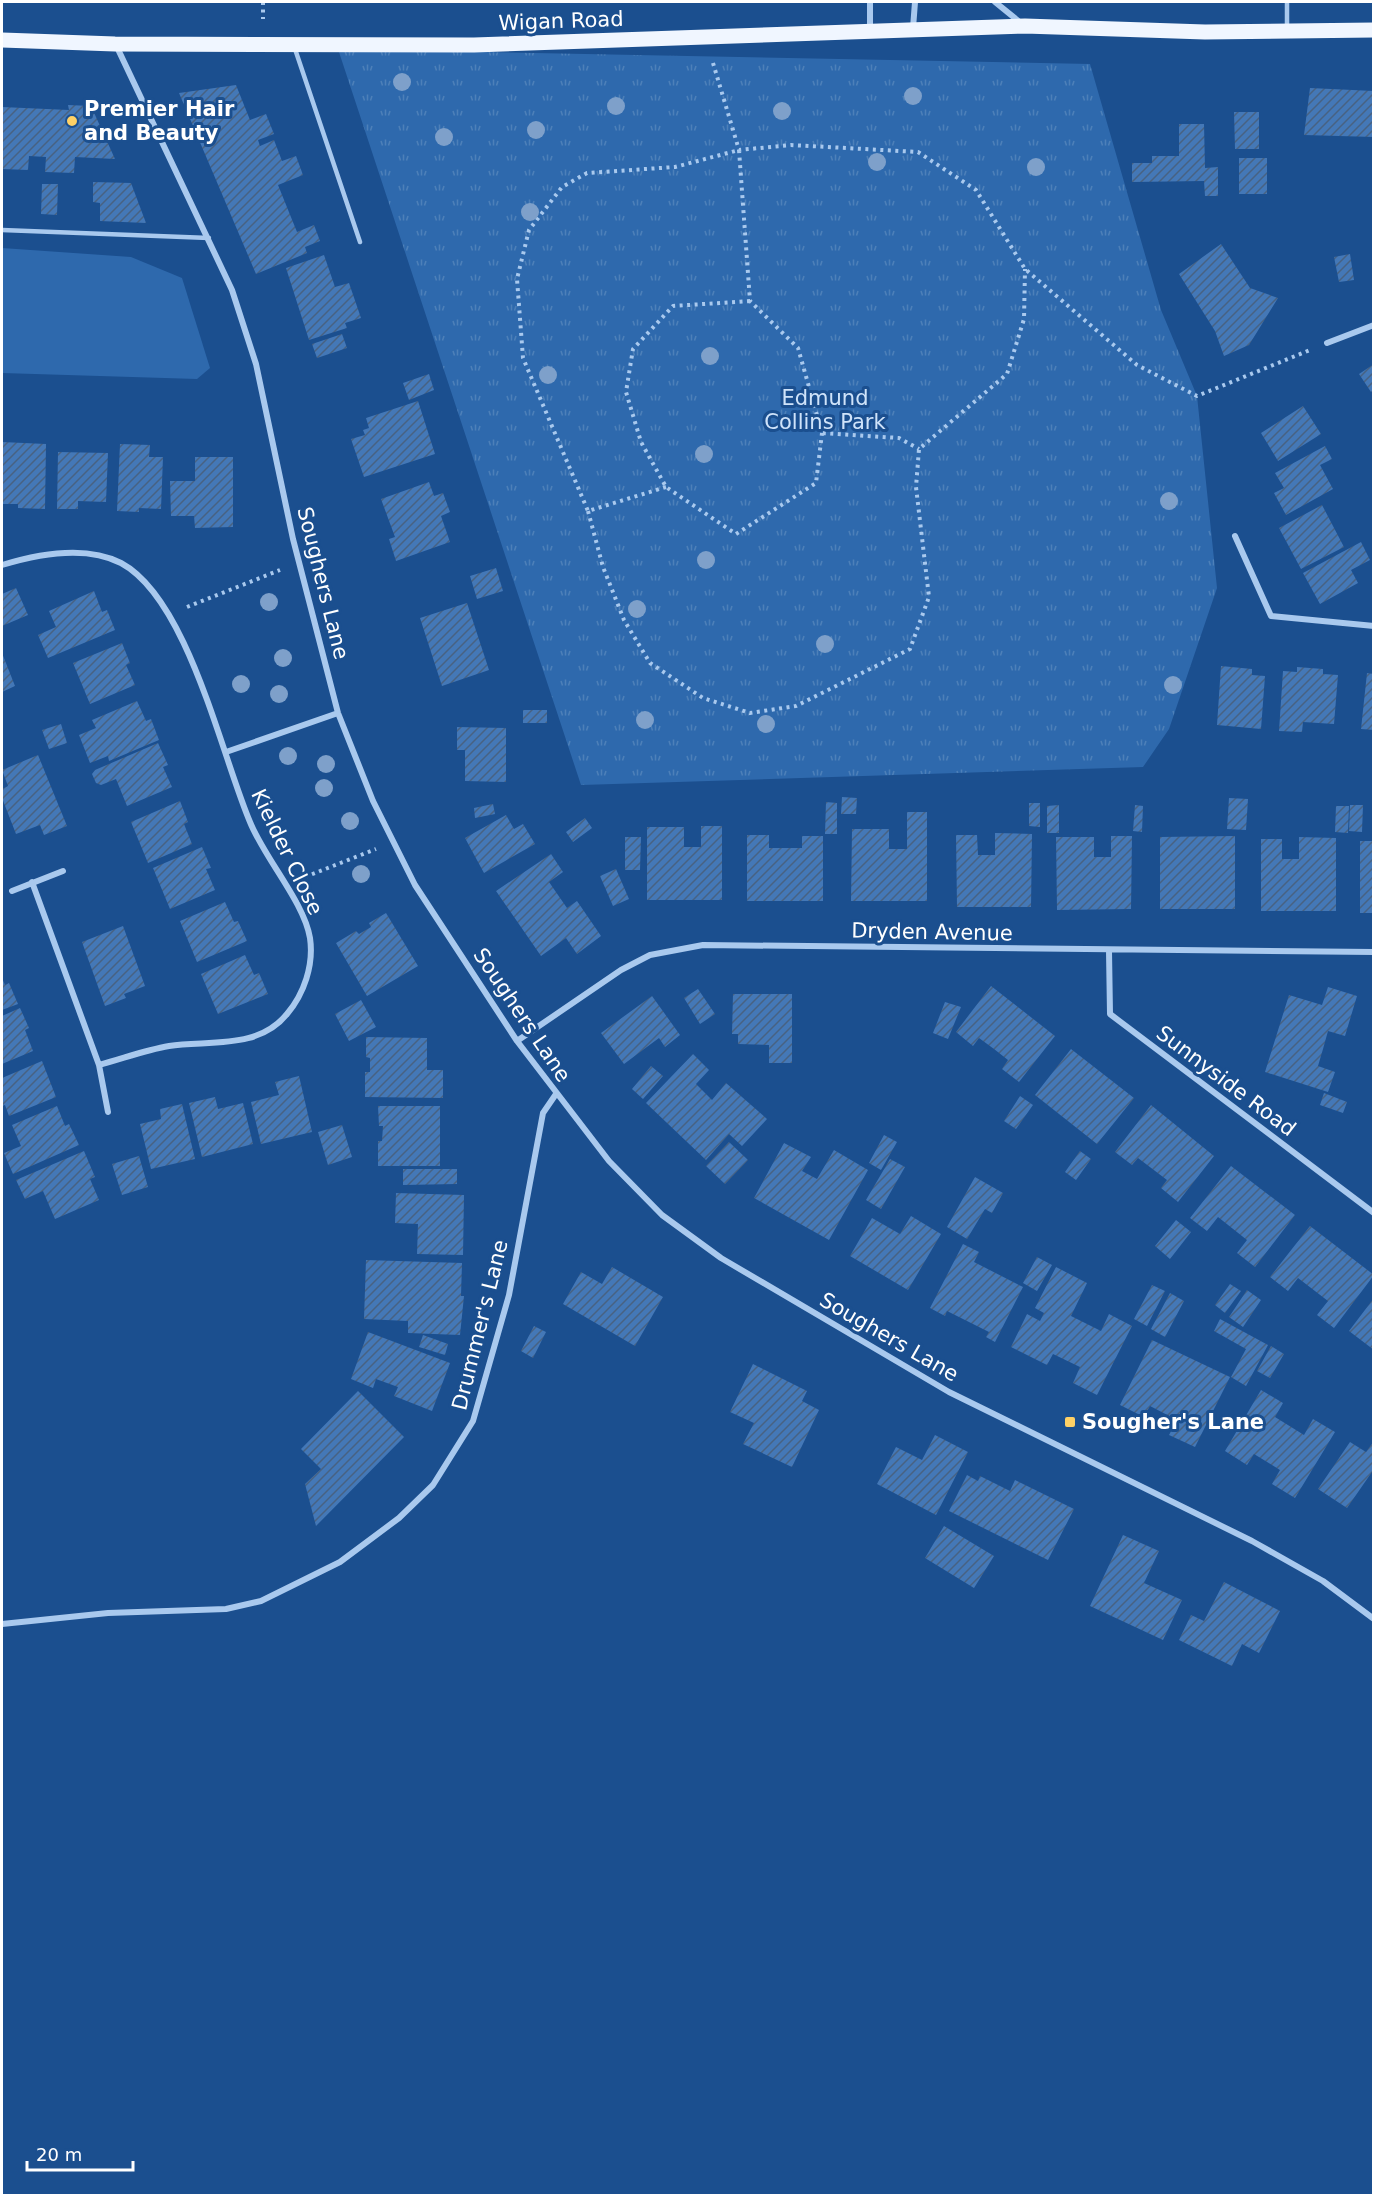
<svg xmlns="http://www.w3.org/2000/svg" width="1375" height="2197" viewBox="0 0 1375 2197" font-family="'DejaVu Sans',sans-serif">
<defs>
<pattern id="park-tufts" width="24" height="20" patternUnits="userSpaceOnUse" patternTransform="scale(1.5)"><rect width="24" height="20" fill="#2e69ad"/><path d="M3 7l-1-3M5 7V3M7 7l1-3M15 17l-1-3M17 17v-4M19 17l1-3" fill="none" stroke="#4d80b9"/></pattern>
<pattern id="building-hatch" width="6" height="6" patternUnits="userSpaceOnUse" patternTransform="scale(1.5)"><rect width="6" height="6" fill="#4478b7"/><path d="M-1 1l2-2M0 6l6-6M5 7l2-2" fill="none" stroke="#486282"/></pattern>
</defs>
<rect width="100%" height="100%" fill="#1b4f8f"/>
<!-- green -->
<path fill="#2e69ad" d="M2 248 131 257 182 278 210 368 197 379 2 373Z"/>
<!-- park -->
<path fill="url(#park-tufts)" d="M338 49 1090 64 1161 310 1197 396 1217 588 1169 729 1143 767 581 785Z"/>
<!-- building -->
<path fill="url(#building-hatch)" d="M236 85 250 120 266 114 274 134 258 140 260 146 274 140 282 161 296 156 303 175 278 185 297 232 314 225 320 241 305 247 307 253 256 274 179 93Z
M1310 88 1374 91V137L1304 135Z
M68 105 91 106 115 159 75 157 74 173 45 172 46 157 29 156 28 170 2 169V107L69 110Z
M1234 112H1259V149H1235Z
M1179 124H1204L1205 168 1218 167V196H1205L1204 181 1132 182V163H1152V156H1179Z
M1239 158H1267V194H1239Z
M93 182 131 183 146 223 100 221V203L93 202Z
M42 184H58L57 215 41 214Z
M1221 244 1250 288 1278 298 1249 345 1224 356 1215 331 1179 274Z
M1350 254 1354 280 1339 282 1334 257Z
M324 255 335 287 349 283 361 318 345 323 347 328 309 340 286 268Z
M342 334 347 348 317 358 312 344Z
M1374 364V390L1371 392 1359 374Z
M429 374 434 390 409 400 403 383Z
M418 401 435 454 364 477 351 439 365 435 363 430 369 428 366 418Z
M1303 406 1321 434 1278 461 1261 433Z
M2 442 46 444 45 509 18 508V504H2Z
M120 444 150 445 149 457H163L161 509 139 508V512L117 511Z
M1325 446 1332 459 1320 465 1333 489 1286 515 1274 493 1284 488 1275 473Z
M58 452 108 453 106 502 78 501V509H57Z
M195 457H233V527L195 528 194 516H171L170 481H195Z
M429 482 434 496 443 493 450 512 441 516 450 542 396 561 389 539 395 537 381 499Z
M1322 505 1344 547 1301 569 1279 528Z
M1361 542 1370 560 1351 570 1358 583 1320 604 1303 573Z
M496 568 503 591 477 599 470 576Z
M16 588 28 615 2 626V594Z
M94 591 102 612 107 610 115 630 48 658 38 635 56 627 49 611Z
M467 603 489 670 442 686 420 618Z
M122 643 130 663 126 665 135 685 90 704 73 663Z
M2 653 15 686 2 692Z
M1221 666 1252 669V675L1265 676 1261 729 1217 725Z
M1297 667 1323 669V674L1338 675 1334 724 1303 722 1302 732 1279 731 1283 671 1297 672Z
M1367 673 1374 674V730L1361 729Z
M137 701 146 721 151 719 159 740 109 761 108 756 90 763 79 735 96 728 92 720Z
M523 710H547V723H523Z
M61 724 67 743 49 749 42 730Z
M457 727 506 728V782L465 781V750H457Z
M158 743 168 765 163 767 172 787 127 806 116 779 101 785 96 783 92 774 95 770Z
M38 755 67 826 44 835 40 825 16 834 2 798V789L8 786 2 770Z
M842 797 857 798 856 814H841Z
M1229 798 1248 799 1246 830 1227 829Z
M180 801 188 822 184 824 192 844 148 863 131 822Z
M826 802 837 803V834H825Z
M1029 803H1040V827L1029 826Z
M493 804 495 814 475 818 474 808Z
M1059 805V833H1047V806Z
M1135 805 1143 806 1142 832 1133 831Z
M1350 805H1363L1362 832 1349 831Z
M1336 806H1349L1348 833 1335 832Z
M907 812H927V901H851L852 829H889V849H907Z
M506 815 514 829 523 824 535 844 484 873 465 838Z
M585 818 592 828 573 842 566 832Z
M701 826H722V900H647V827H684V847H701Z
M995 833 1032 834 1031 907H957L956 835H977L978 855H995Z
M747 835H769V848H802V836H823V901H747Z
M1111 836H1132L1131 909 1057 910 1056 837H1094V857H1111Z
M1235 836V909H1160V837Z
M625 837H641L640 870H625Z
M1299 837 1336 838V911H1261V839H1282V859H1299Z
M1360 841H1374V913H1360Z
M202 847 211 868 206 869 215 890 170 909 153 868Z
M551 854 563 872 549 882 567 908 577 901 601 936 577 954 566 938 541 956 496 891Z
M616 869 629 899 613 906 600 876Z
M225 902 234 922 238 921 247 941 197 962 180 921Z
M386 913 418 966 367 996 336 943 356 931 359 934 371 927 369 923Z
M123 926 145 986 124 994 126 998 105 1006 82 942Z
M245 955 254 975 259 973 268 994 218 1014 201 974Z
M2 978 5 985 9 983 18 1004 2 1010Z
M991 986 1055 1036 1019 1082 1002 1069 1008 1060 994 1049 979 1038 973 1046 956 1032Z
M1328 987 1357 996 1345 1036 1328 1031 1323 1049 1318 1066 1335 1072 1328 1092 1265 1072 1289 995 1322 1005Z
M698 989 715 1014 700 1024 684 998Z
M733 994H792V1063H769V1045L738 1044V1034H732Z
M652 996 680 1035 665 1047 659 1038 624 1064 601 1033Z
M361 1000 376 1027 349 1041 335 1014Z
M945 1002 961 1007 948 1039 933 1033Z
M20 1008 29 1028 25 1030 33 1051 2 1064V1016Z
M366 1037 427 1038V1070H443V1098L365 1097V1072H370V1058L366 1057Z
M1071 1049 1134 1098 1097 1144 1035 1095Z
M693 1054 709 1070 696 1084 712 1100 726 1083 767 1119 742 1146 729 1134 706 1160 646 1103Z
M42 1061 56 1097 9 1116 5 1105 2 1106V1078Z
M651 1066 663 1076 643 1099 632 1089Z
M299 1076 312 1132 261 1144 251 1102 279 1095 275 1082Z
M1324 1093 1347 1102 1343 1113 1320 1105Z
M1020 1096 1033 1105 1016 1129 1004 1121Z
M215 1097 218 1109 243 1103 253 1144 202 1157 189 1103Z
M182 1104 195 1159 151 1169 140 1124 161 1119 160 1109Z
M1151 1105 1214 1156 1178 1202 1161 1188 1167 1180 1138 1158 1132 1165 1115 1152Z
M57 1106 65 1126 69 1124 79 1145 13 1174 4 1153 21 1146 12 1125Z
M378 1106H440V1166H378V1141H382L383 1126H379Z
M342 1125 352 1157 328 1165 318 1132Z
M884 1135 897 1142 881 1170 869 1163Z
M729 1142 748 1160 725 1184 706 1166Z
M784 1143 811 1157 802 1171 817 1179 834 1150 868 1170 829 1240 754 1198Z
M84 1151 95 1177 90 1179 99 1200 55 1219 43 1191 25 1199 16 1180Z
M1080 1151 1091 1159 1076 1180 1065 1172Z
M139 1156 148 1187 122 1195 112 1164Z
M890 1159 905 1167 881 1209 866 1200Z
M1231 1166 1295 1215 1255 1267 1237 1253 1247 1240 1218 1217 1207 1231 1190 1218Z
M403 1169H457V1184L403 1185Z
M975 1177 1003 1193 992 1213 985 1209 967 1239 947 1227Z
M396 1193 464 1195 463 1255 417 1254 418 1224 395 1223Z
M911 1216 941 1234 908 1290 850 1256 872 1218 900 1234Z
M1176 1220 1191 1232 1170 1259 1155 1246Z
M1310 1226 1374 1275 1334 1328 1317 1315 1328 1301 1298 1278 1288 1291 1270 1277Z
M963 1244 979 1252 974 1262 1023 1287 995 1342 986 1337 989 1332 947 1311 945 1316 930 1308Z
M1037 1257 1052 1265 1037 1291 1023 1283Z
M366 1260 462 1263 461 1296H464L460 1335 408 1333V1321L364 1319Z
M612 1267 663 1297 635 1346 563 1304 581 1272 602 1284Z
M1056 1267 1087 1283 1071 1316 1101 1331 1109 1314 1132 1326 1097 1395 1073 1383 1080 1367 1053 1354 1047 1365 1011 1347 1027 1314 1040 1321 1044 1313 1035 1308Z
M1230 1284 1241 1291 1225 1313 1215 1305Z
M1152 1285 1165 1291 1147 1326 1134 1319Z
M1247 1290 1261 1300 1243 1327 1229 1317Z
M1170 1293 1184 1301 1165 1337 1151 1329Z
M1374 1298V1350L1349 1331Z
M1220 1319 1268 1345 1246 1386 1231 1377 1246 1349 1214 1331Z
M534 1326 546 1332 533 1358 521 1351Z
M368 1332 450 1363 432 1411 394 1396 398 1387 376 1379 373 1388 351 1379Z
M423 1335 448 1344 445 1355 419 1347Z
M1152 1340 1230 1377 1195 1447 1169 1435 1177 1420 1150 1406 1144 1417 1120 1405Z
M1271 1346 1284 1354 1270 1378 1257 1371Z
M753 1364 807 1391 802 1401 819 1410 792 1467 743 1444 754 1423 730 1412Z
M1261 1390 1283 1403 1275 1417 1304 1435 1313 1419 1335 1432 1295 1498 1272 1484 1280 1470 1254 1454 1247 1465 1225 1451Z
M358 1391 404 1437 316 1526 305 1484 321 1469 301 1449Z
M935 1435 968 1452 936 1515 877 1484 896 1447 922 1460Z
M1374 1441V1469L1347 1508 1318 1489 1350 1442 1366 1452Z
M967 1475 978 1481 980 1476 1010 1491 1015 1480 1074 1509 1048 1560 949 1511Z
M944 1526 994 1556 974 1588 925 1558Z
M1123 1535 1159 1551 1144 1583 1182 1600 1163 1640 1090 1606Z
M1224 1582 1280 1611 1259 1653 1242 1644 1232 1666 1179 1640 1191 1615 1204 1621Z"/>
<g fill="none" stroke-linecap="round" stroke-linejoin="round">
<!-- path -->
<path stroke="#a9c9ee" stroke-width="4" stroke-dasharray="3 4.5" stroke-linecap="butt" d="M263 2V19
M713 63 739 150 791 145 918 152 976 190 1025 269 1137 365 1197 396 1310 350
M750 301 673 306 633 349 626 392 641 442 666 487 736 534 816 483 822 433
M666 487 588 511 523 358 517 279 529 230 562 187 587 173 675 167 739 150 750 301 798 348 822 433 899 438 919 449
M588 511 603 567 624 620 650 663 703 698 750 713 796 706 910 649 929 597 916 487 919 449 1007 374 1024 319 1025 269
M187 607 280 570
M305 877 376 849"/>
<!-- service -->
<path stroke="#a9c9ee" stroke-width="4.5" d="M1287 29V2
M294 46 360 242
M2 230 209 238"/>
<!-- minor -->
<path stroke="#a9c9ee" stroke-width="6" d="M995 2 1022 24
M913 28 915 2
M870 29V2
M116 45 232 290 256 364 293 539 338 713 373 801 415 885 517 1041 609 1161 662 1215 721 1258 949 1392 1252 1541 1323 1581 1374 1619
M1327 343 1374 325
M1235 536 1271 616 1374 626
M2 565C38 554 86 545 121 563 188 599 221 754 250 822 265 859 304 902 310 938 314 965 304 994 287 1014 258 1050 209 1040 169 1046 145 1050 122 1059 99 1065
M226 752 338 713
M32 882 99 1065 108 1112
M12 891 63 871
M1109 951 1110 1014 1374 1213
M517 1041 621 970 650 955 703 945 1374 952
M2 1624 108 1613 226 1609 261 1601 340 1562 399 1518 433 1485 473 1421 509 1295 543 1113 556 1094"/>
<!-- primary -->
<path stroke="#f0f6ff" stroke-width="15" d="M2 40 115 44 474 45 1025 26 1205 32 1374 30"/>
</g>
<!-- trees -->
<g fill="#7ea0ca">
<circle cx="402" cy="82" r="9"/>
<circle cx="913" cy="96" r="9"/>
<circle cx="616" cy="106" r="9"/>
<circle cx="782" cy="111" r="9"/>
<circle cx="536" cy="130" r="9"/>
<circle cx="444" cy="137" r="9"/>
<circle cx="877" cy="162" r="9"/>
<circle cx="1036" cy="167" r="9"/>
<circle cx="530" cy="212" r="9"/>
<circle cx="710" cy="356" r="9"/>
<circle cx="548" cy="375" r="9"/>
<circle cx="704" cy="454" r="9"/>
<circle cx="1169" cy="501" r="9"/>
<circle cx="706" cy="560" r="9"/>
<circle cx="269" cy="602" r="9"/>
<circle cx="637" cy="609" r="9"/>
<circle cx="825" cy="644" r="9"/>
<circle cx="283" cy="658" r="9"/>
<circle cx="241" cy="684" r="9"/>
<circle cx="1173" cy="685" r="9"/>
<circle cx="279" cy="694" r="9"/>
<circle cx="645" cy="720" r="9"/>
<circle cx="766" cy="724" r="9"/>
<circle cx="288" cy="756" r="9"/>
<circle cx="326" cy="764" r="9"/>
<circle cx="324" cy="788" r="9"/>
<circle cx="350" cy="821" r="9"/>
<circle cx="361" cy="874" r="9"/>
</g>
<!-- markers -->
<g fill="#ffd166" stroke="#1b4f8f" stroke-width="2">
<circle cx="72" cy="121" r="6"/>
<rect x="1064" y="1416" width="12" height="12" rx="3"/>
</g>
<g text-anchor="middle" dominant-baseline="central" stroke-width="6" stroke-linejoin="round" paint-order="stroke">
<!-- street labels -->
<g font-size="21" fill="#fff" stroke="#1b4f8f">
<text transform="translate(561 21) rotate(-2)">Wigan Road</text>
<text transform="translate(323 583) rotate(76)">Soughers Lane</text>
<text transform="translate(287 852) rotate(64)">Kielder Close</text>
<text transform="translate(932 932) rotate(1)">Dryden Avenue</text>
<text transform="translate(522 1015) rotate(56)">Soughers Lane</text>
<text transform="translate(1226 1081) rotate(37)">Sunnyside Road</text>
<text transform="translate(480 1325) rotate(-76)">Drummer's Lane</text>
<text transform="translate(889 1337) rotate(30)">Soughers Lane</text>
</g>
<!-- poi labels -->
<g font-size="21" font-weight="bold" fill="#fff" stroke="#1b4f8f" text-anchor="start">
<text x="84" y="109">Premier Hair<tspan x="84" dy="24">and Beauty</tspan></text>
<text x="1082" y="1422">Sougher's Lane</text>
</g>
<!-- park labels -->
<g font-size="21" fill="#cfe3fa" stroke="#1b4f8f">
<text x="825" y="398">Edmund<tspan x="825" dy="24">Collins Park</tspan></text>
</g>
</g>
<!-- border -->
<rect width="1375" height="2197" fill="none" stroke="#ffffff" stroke-width="6"/>
<!-- scale -->
<path d="M27 2161v9h106v-9" fill="none" stroke="#ffffff" stroke-width="3"/>
<text x="36" y="2161" font-size="18" fill="#ffffff" stroke="#1b4f8f" stroke-width="4.5" paint-order="stroke">20 m</text>
</svg>
